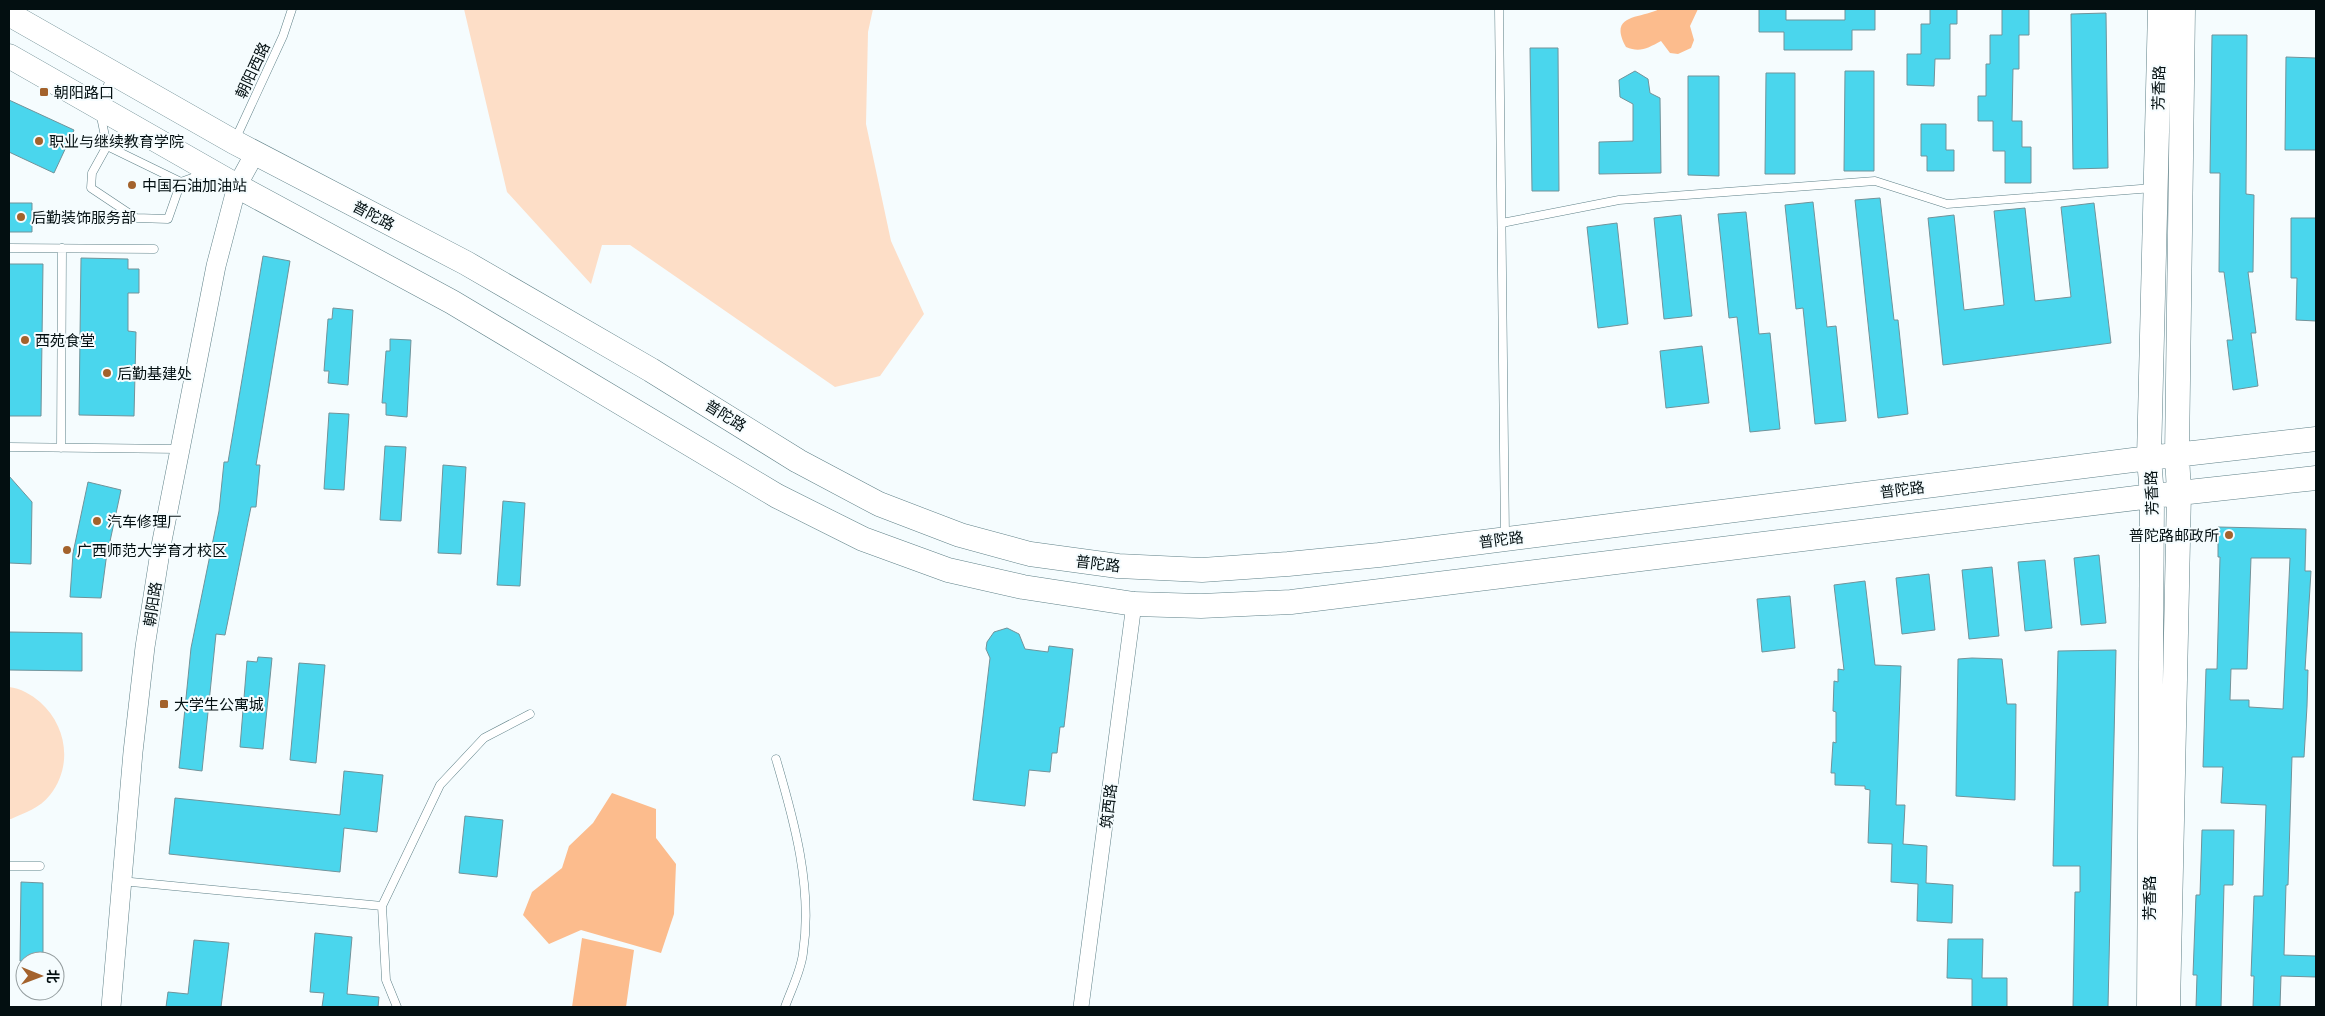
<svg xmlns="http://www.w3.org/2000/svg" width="2325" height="1016" viewBox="0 0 2325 1016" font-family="'Playfair Display','Noto Sans SC',serif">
<rect width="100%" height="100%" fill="#f5fcfe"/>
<!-- green -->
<path fill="#fddec7" d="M464 9H873L868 32 866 124 891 241 924 314 880 376 835 387 630 245H602L591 284 507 192Z
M9 687C20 688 32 695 40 702 67 726 73 766 50 795 40 808 24 813 11 819H9Z"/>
<!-- water -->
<path fill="#fcbc8d" d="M1659 9H1698L1690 26 1694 40 1691 48 1678 54 1670 53 1661 41C1648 48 1640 53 1626 47 1607 13 1642 19 1659 9Z
M612 793 656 809V838L676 864 674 914 661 953 581 930 549 944 523 915 532 892 562 868 569 846 593 823Z
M582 938 634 950 626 1007H572Z"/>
<!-- building -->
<path fill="#4ad6ed" stroke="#71939a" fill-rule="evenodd" d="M1759 9H1786V20H1845V9H1875V30H1852V50H1784V32H1759Z
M1930 9H1957V24H1950V59H1935L1934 86 1907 85V54H1921V24H1930Z
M2002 9H2029V35H2019V69H2013L2012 121H2022V147H2031V183H2005V151H1993V121H1978V96H1986V64H1990V35H2002Z
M2106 13 2108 168 2073 169 2071 14Z
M2212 35H2247L2246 194 2254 195 2253 272H2248L2256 333H2251L2258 386 2233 390 2227 340H2233L2224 272H2219L2220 173H2210Z
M1530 48H1558L1559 191H1532Z
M2286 57 2316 58V150H2285Z
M1635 71 1648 79 1650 93 1660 98 1661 173 1599 174V142L1633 141V104L1620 97 1619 80Z
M1845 71H1874V171H1844Z
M1766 73H1795V174H1765Z
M1688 76H1719V176L1688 175Z
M9 100 74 130 54 173 9 152Z
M1921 124H1946V150H1954V171H1927V156H1921Z
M1880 198 1894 320H1898L1908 414 1878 418 1855 200Z
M1813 202 1827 327 1836 326 1846 421 1815 424 1803 308 1796 309 1785 205Z
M9 203H32V232H9Z
M2094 203 2111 343 1943 365 1928 218 1954 215 1964 310 2004 305 1994 211 2025 208 2035 301 2071 297 2061 207Z
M1746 212 1759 334 1770 333 1780 429 1750 432 1737 317 1729 318 1718 214Z
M1681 215 1692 316 1664 319 1654 218Z
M2291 218H2316V321L2296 320 2297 278H2291Z
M1617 223 1628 324 1598 328 1587 227Z
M263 256 290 261 256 465H260L256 507H251L225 635 216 634 202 771 179 768 191 648 219 511 224 462H228Z
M81 258 128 259V269H139V293H128V331L136 332 134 416 79 415Z
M9 264H43L41 416H9Z
M333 308 353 310 348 385 328 383 329 371H324L328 319H332Z
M390 339 411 340 407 417 386 415V403H382L386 351H390Z
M1702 346 1709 403 1666 408 1660 351Z
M329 413 349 414 344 490 324 489Z
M385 446 406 447 401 521 380 520Z
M443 465 466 467 461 554 438 553Z
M9 476 32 502 31 564 9 563Z
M88 482 121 490 106 560 101 598 70 597 73 553Z
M503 501 525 503 520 586 497 585Z
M2218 527 2306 529 2305 571H2311L2305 670H2308L2307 706 2304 757H2292L2288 885H2286L2284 955 2316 956V977L2281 976 2280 1007H2253L2254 976H2251L2254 896H2263L2266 805 2221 803 2223 767H2203L2206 669H2217L2220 557H2218ZM2251 558H2290L2283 709 2249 707V700H2230L2231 669H2247Z
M2099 555 2106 623 2081 625 2074 558Z
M2045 560 2052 628 2025 631 2018 562Z
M1992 567 1999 636 1969 639 1962 570Z
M1929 574 1935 630 1902 634 1896 578Z
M1865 581 1875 665 1901 666 1896 805H1905L1903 844 1927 846 1926 883 1953 885 1952 923 1917 921 1918 884 1891 882 1892 844 1868 843 1870 790 1865 789V786L1835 785V773H1831L1833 742 1836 743V712L1833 711 1834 681 1838 682V669L1844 670 1834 585Z
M1790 596 1795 648 1762 652 1757 599Z
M1007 628 1019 634 1025 649 1048 652 1049 646 1073 649 1064 727H1060L1057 753H1052L1050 772 1029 770 1025 806 973 800 990 658 986 649 987 642 994 632Z
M9 632 82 633V671L9 670Z
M2116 650 2108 1007H2073L2075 892H2080V866H2053L2058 651Z
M258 657 272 658 263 749 240 747 247 661 257 662Z
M1972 658 2002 659 2007 704H2016L2015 800 1956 796 1958 659Z
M299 663 325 665 316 763 290 760Z
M344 771 383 775 377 832 344 828 340 872 169 854 175 798 340 815Z
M465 816 503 820 497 877 459 873Z
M2202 830H2234L2233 885H2224L2221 1007H2196L2197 975H2193L2196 895H2200Z
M21 882 43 883V961H20Z
M315 933 352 937 347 994 379 997 378 1007H322L324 993 310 992Z
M1948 939H1983L1982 978H2007V1007H1972V979L1947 978Z
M194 940 229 943 221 1007H166L168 992 188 994Z"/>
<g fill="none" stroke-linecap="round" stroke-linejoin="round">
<defs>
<path id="service" d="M1499 9 1505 537
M112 75 99 107 107 146 181 182 206 173
M235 140 283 36 292 9
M107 146 92 173 91 188 136 218 168 219 181 182
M1502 223 1619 200 1875 181 1947 204 2153 188
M9 248 154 249
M9 447 179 449
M61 448 62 248
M776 759C794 820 813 888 803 953 801 971 791 990 785 1007
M9 866H40
M121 881 382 906
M397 1007 386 980 382 906 440 785 484 738 530 714"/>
<path id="minor" d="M1081 1007 1134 604"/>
<path id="tertiary" d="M111 1007 133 752 145 647 161 546 216 266 237 186 255 153"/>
<path id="primary" d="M9 14 234 142 466 263 651 370 798 461 879 504 960 535 1030 554 1118 566 1202 570 1288 564 1379 555 2149 458 2316 439
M9 56 237 186 452 302 777 496 863 539 948 570 1023 587 1134 604 1201 606 1291 602 2152 496 2316 478
M2149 1007 2152 496 2149 458 2160 9
M2168 1007 2179 493 2177 455 2183 9"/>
</defs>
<!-- service casing -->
<use href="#service" stroke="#5f8188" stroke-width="9"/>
<!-- minor casing -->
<use href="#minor" stroke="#5f8188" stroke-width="16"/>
<!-- tertiary casing -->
<use href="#tertiary" stroke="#5f8188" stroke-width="20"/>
<!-- primary casing -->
<use href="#primary" stroke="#5f8188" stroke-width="25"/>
<!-- service -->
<use href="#service" stroke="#fff" stroke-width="8"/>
<!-- minor -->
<use href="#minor" stroke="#fff" stroke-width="15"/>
<!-- tertiary -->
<use href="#tertiary" stroke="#fff" stroke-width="19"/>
<!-- primary -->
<use href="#primary" stroke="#fff" stroke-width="24"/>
</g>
<!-- markers -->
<g fill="#a3622c" stroke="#f5fcfe" stroke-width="2">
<rect x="39" y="87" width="10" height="10" rx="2.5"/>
<circle cx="39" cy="141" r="5"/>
<circle cx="132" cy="185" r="5"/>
<circle cx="21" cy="217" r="5"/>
<circle cx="25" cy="340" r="5"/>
<circle cx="107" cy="373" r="5"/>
<circle cx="97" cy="521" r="5"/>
<circle cx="2229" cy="535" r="5"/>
<circle cx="67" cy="550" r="5"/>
<rect x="159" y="699" width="10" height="10" rx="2.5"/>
</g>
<g text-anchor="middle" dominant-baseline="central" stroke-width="4" stroke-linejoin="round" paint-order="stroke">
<!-- street labels -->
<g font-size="15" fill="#030f11" stroke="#f5fcfe">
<text transform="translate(252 70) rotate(-65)">朝阳西路</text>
<text transform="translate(2158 88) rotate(-89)">芳香路</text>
<text transform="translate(374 215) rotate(28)">普陀路</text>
<text transform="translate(726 415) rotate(32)">普陀路</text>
<text transform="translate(1902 489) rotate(-7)">普陀路</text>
<text transform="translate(2151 493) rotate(-92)">芳香路</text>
<text transform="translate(1501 539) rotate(-7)">普陀路</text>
<text transform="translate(1098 563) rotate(7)">普陀路</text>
<text transform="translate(152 604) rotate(-81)">朝阳路</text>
<text transform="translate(1108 806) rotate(-83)">筑西路</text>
<text transform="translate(2149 898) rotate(-90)">芳香路</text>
</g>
<!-- poi labels -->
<g font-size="15" fill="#030f11" stroke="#f5fcfe" text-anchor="start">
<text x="54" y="92">朝阳路口</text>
<text x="49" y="141">职业与继续教育学院</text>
<text x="142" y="185">中国石油加油站</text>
<text x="31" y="217">后勤装饰服务部</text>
<text x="35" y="340">西苑食堂</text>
<text x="117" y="373">后勤基建处</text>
<text x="107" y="521">汽车修理厂</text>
<text x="2219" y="535" text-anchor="end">普陀路邮政所</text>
<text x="77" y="550">广西师范大学育才校区</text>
<text x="174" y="704">大学生公寓城</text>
</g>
</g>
<!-- border -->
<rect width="2325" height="1016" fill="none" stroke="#030f11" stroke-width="20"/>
<!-- north arrow -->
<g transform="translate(40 976) rotate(91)"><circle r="24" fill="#f5fcfe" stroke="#949d9f"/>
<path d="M0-4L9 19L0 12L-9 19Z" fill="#a3622c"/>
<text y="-8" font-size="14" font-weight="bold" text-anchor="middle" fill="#030f11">北</text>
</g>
</svg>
